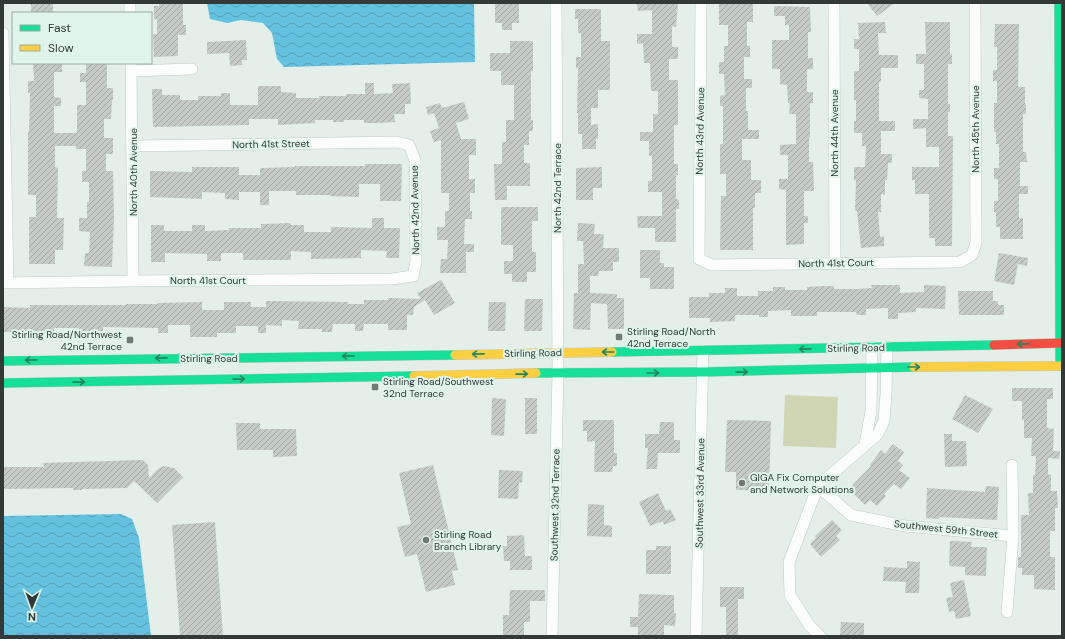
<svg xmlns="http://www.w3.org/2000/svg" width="1065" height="639" viewBox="0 0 1065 639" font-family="'DM Sans',sans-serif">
<defs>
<pattern id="water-waves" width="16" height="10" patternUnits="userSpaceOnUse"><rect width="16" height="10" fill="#64c2e0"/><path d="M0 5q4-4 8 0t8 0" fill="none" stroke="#539fb6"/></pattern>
<pattern id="building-hatch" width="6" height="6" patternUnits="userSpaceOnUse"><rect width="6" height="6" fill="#c5ccc7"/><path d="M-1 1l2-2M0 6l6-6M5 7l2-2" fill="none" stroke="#a1a7a2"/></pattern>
</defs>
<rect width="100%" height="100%" fill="#e4efea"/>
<!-- pitch -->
<path fill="#d0d6b3" d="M785 395 838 397 836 448 783 446Z"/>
<!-- water -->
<path fill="url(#water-waves)" d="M207 3H474L475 62 284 67 277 59 272 33 263 23 241 20 227 23 210 19Z
M121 514 132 519 139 538 151 636H3V516Z"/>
<!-- building -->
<path fill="url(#building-hatch)" d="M31 3H53V13H31Z
M159 3H183V25H186V35H178V56L154 57 153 34H157V19H154V6H159Z
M495 3H519V23H512V30H502V23H495Z
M637 3H678L676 27 672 26V47H678V59H669V80H678V125H674V164H678V175H676V199L679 200V209H676V242H655V228H638L637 216H662V192H648V181H652V156H649V141H640V132H653V114H658V91H651L650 63H644L643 43 637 44V34H652V10L638 11Z
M719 3H753V22H747V46H750V57H744V79H752V88H746V111H748V130H759V139H742V160H751V180H761V193H755V208H753V250H720L721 196H726V174H720V144H723V106H720V96L725 95 724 74H719V62H724V46H728V25H719Z
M867 3H895L877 16Z
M774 6 810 7 811 32H808V58H813V69H807V92H813V103H810V138H809V162H813L814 191H804V216H808V223H804V244L786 245V190L779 189V179H788V155H780V145L796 144V114H789L790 103H788L787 85 780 84V69H772V40H789V25H785V16H774Z
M575 9H601V41H610V90H598V108H591V125L598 124V139H596V149H582V134H578V113H577L578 68H576V57H581V33H578V19H575Z
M885 22 886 33H878L879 55H898V68H881V82H879V121H895V131H881V154H892V163H888L887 180H885V195L881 194V212H878L880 237 884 236V246L861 248 857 211H855L856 180H854V167H865L866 146H862V133H854V121H856V100H854V71H859V49H854V39H859L858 23Z
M925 22H950V54H952V64H948V104H950V112H948V136H953L952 246H935V238H929V194H915V180H912V167H939V147H926V128L913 129V119H928V99L919 98V90H924V64H916V54H926Z
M995 24H1019L1018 87H1025V105H1026V114H1023V152H1026L1027 162H1020V186H1028V194H1019V218H1023V239H1000V227H996V212H994V201H998V179H994V168H999V144H996V132H994V103H997V81H993V70H997V47H994Z
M246 40 247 60H242V65L230 66 229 53 207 54V42Z
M510 41H533V71H531V120H533V131H529V145H524V163H530V186H507V200H495L494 164H502V142H506V120H514V85H501V71H490V53H510Z
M33 63H62V72H54V97L61 98V106H54V133H77V105H86V82H80V73H86V63H107V88H113V100H112L111 119H104V138H113V154H106V171H113L114 218 112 267 84 266 85 253H89L90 232 79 231V218H87V202H89V182H82V171H86V149H76V146H55V167L58 168 57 218H64L63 250H55V264H29V217H36V195H28V132H29L30 93H28V81H34Z
M365 83H374V94L393 93 392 84 410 83 411 104H405V114H394L395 122 377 123H364V120H344V122H333V120H315V123L278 125V119H249V125L153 127 152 89H162V95H180V100H198V96H221V93H230V105H258V86H281V92L296 93V98H319V96H346V94H365Z
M464 102 469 119 456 123 461 139H476V155H469V179H475V193H470V211H472V219H465L464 244H474V252H466V273H440L441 259H447L448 240H437V227H445V211H449V193H441V140L434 142 430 131 439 128 434 113 428 115 426 107 440 103 442 108Z
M365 164H402L401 201H380V184H359V197L330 196V195H296V191H269V205H260V192H239V200L225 199V193L202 192V199L150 197V171L192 172V167H239V175H260V168L295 167V166H365Z
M602 167V188H593V200H576V168Z
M501 207H538V221H532V252H536V272H527V282H512V274H504V261H513V245H501Z
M372 218H384V228H400L399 258H386L387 251 361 250V258L311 259V252L291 251V260H243V253H221V261H207V254L165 253V262H151V225H164V231H192V225H205V231L229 230V228H261V224L291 223V225H304V232H331V227L372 228Z
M578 223 595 224 594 234H604L603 248H619V262H613V271H599L598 276H590V293L617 294V298H624V329H608L607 304 591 303 590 330 573 329 574 293H578V264H584L583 241H577Z
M640 250H660V263H664V267H674V289H650V278H640Z
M999 253 1028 258 1027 266 1018 264 1014 285 994 281Z
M441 280 455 303 434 315 425 300 414 307 413 315H407V330H388V324H364L363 331H355V324H333L332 332H322V329H298L299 321 282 320V326L266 325V333H258V326H236V333H217V337H190V325H168V333H158V328L103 327V335H79V328H54V332H3V307L30 308V305H126V304H158V303L202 302V310H224V302H251V307H266V301L348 302V304H364V300H388V298L421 299 417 293Z
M871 285H900V293L924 292V285L946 286 945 309 916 308V312L898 313V319H888V308L866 309V315H857L856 312H817V316H791V310L768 311V317H759V315H735V321L710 322V318H689V297H709V293H725V288H737V296H758V291H773V287H785V290H807V287L823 286H834V289H856L872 288Z
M958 291H993V301H998V305H1004V315H959Z
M525 299H543L542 331H524Z
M489 302H506L505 331H488Z
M1012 388H1053V399H1047V428L1054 429 1053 451H1060L1059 459 1048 458V475L1051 474V491H1057L1058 508H1055V531H1050V557H1055V590L1034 589V575H1022V568H1018V557H1021V515H1029L1028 493H1033V475H1035L1036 456H1031L1032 438H1024V420H1022V401H1012Z
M965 395 993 409 978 433 952 419Z
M492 398 506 399 504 436 491 435Z
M525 398H537V434H525Z
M583 420H614V453H617V466H613L612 472H594L595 441 587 442V431H583Z
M727 420 771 421 769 491 736 490V472H725Z
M660 422H674V440H680V453H658L657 469H646L648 448H645V434H659Z
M236 423H260V429H296L297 456 273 457V450H237Z
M944 434H952V441H966L967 466 945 467Z
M893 444 904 452 898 461 903 465 899 470 910 478 901 489 894 484 884 494 886 496 877 506 870 500 865 505 849 489 871 466 870 465 881 450 885 454Z
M143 460 148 465 149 478 159 468 164 466 174 468 183 477 157 503 134 481 127 488 82 489V490H73V488L3 489V467H44L43 463Z
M433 465 458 570 452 571 455 585 426 592 417 554 405 557 397 527 411 524 399 473Z
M499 470 523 471 522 483 519 482 518 499 498 498Z
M986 486 999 487 997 520 940 517 939 519 926 518 927 488 985 492Z
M658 493 666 511 670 509 676 520 664 525 663 521 650 526 639 502Z
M588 504 604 505V525L612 526V537L587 536Z
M832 520 842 530 836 536 840 540 821 557 810 544 816 538 815 536Z
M215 522 223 636H180L172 525Z
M524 535 525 556H532V570H510V561H504L503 546H507V536Z
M950 541 972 542 971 547H987L986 576 965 575V567L949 566Z
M656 546H671V574H646V550H656Z
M907 561 920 562 919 593H905L906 582 883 581 884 567 907 568Z
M964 580 971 616 956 619 954 611 949 612 946 598 953 597 950 583Z
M720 587H744V599H738V636H726V607H720Z
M510 590H545V601H530V622H524V636H503V615H509Z
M639 594 674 595V613H676L675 626 664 625V636H638V627H630V617H638Z
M841 622 864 623V636H840Z"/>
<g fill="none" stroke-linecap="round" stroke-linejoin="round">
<defs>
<path id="street" d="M130 3V13
M701 3 699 259 712 265 960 262 972 255 976 243 975 3
M834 3 835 263
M3 33 8 283
M131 63 133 281
M132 71 192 69
M3 283 133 281 392 279 413 276 416 262 415 160 409 145 397 142 133 146
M865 444 871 411 872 347
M818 486 851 515 905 526 1013 536
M1007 612 1013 536 1012 465
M552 636 558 373 556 3
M696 636 703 351
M820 636 809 625 790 595 789 562 818 486 878 434 884 421 886 394 887 347"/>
<path id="fast" d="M1059 3 1060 366
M612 352 994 345
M3 361 455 355
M536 373 703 372 914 367
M3 383 414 376"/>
<path id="slow" d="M455 355 612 352
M914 367 1062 366
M414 376 536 373"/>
<path id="jam" d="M994 345 1062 343"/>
</defs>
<!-- street casing -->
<use href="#street" stroke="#c0c9c5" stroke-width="12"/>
<!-- fast casing -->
<use href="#fast" stroke="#c0c9c5" stroke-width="10"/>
<!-- slow casing -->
<use href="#slow" stroke="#c0c9c5" stroke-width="10"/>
<!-- jam casing -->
<use href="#jam" stroke="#c0c9c5" stroke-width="10"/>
<!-- street -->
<use href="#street" stroke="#fbfdfc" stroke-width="11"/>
<!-- fast -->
<use href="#fast" stroke="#16e098" stroke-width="9"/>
<!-- slow -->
<use href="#slow" stroke="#ffcf43" stroke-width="9"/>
<!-- jam -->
<use href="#jam" stroke="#f24e42" stroke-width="9"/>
</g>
<!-- one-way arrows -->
<defs><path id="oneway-shaft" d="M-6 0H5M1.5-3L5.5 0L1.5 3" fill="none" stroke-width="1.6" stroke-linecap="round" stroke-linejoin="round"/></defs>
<g stroke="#258563">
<use href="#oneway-shaft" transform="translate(1023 344) rotate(178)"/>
<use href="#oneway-shaft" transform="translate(805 349) rotate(179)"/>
<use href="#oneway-shaft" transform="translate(608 352) rotate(180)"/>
<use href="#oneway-shaft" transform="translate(478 354) rotate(179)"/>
<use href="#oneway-shaft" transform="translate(348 356) rotate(179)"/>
<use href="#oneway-shaft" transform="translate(161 358) rotate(179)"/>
<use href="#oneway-shaft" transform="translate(31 360) rotate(179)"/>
<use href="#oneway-shaft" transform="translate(914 367)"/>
<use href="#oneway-shaft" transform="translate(742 372) rotate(-1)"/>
<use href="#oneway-shaft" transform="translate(653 373)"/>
<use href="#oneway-shaft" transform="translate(522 374) rotate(-1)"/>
<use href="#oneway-shaft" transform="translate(239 379) rotate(-1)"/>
<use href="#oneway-shaft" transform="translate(79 382) rotate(-1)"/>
</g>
<!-- markers -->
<g fill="#707976" stroke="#dff4eb" stroke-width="1.5">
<rect x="615" y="333" width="8" height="8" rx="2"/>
<rect x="126" y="336" width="8" height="8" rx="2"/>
<rect x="371" y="383" width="8" height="8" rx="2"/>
<circle cx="742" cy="483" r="4"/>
<circle cx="426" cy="540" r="4"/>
</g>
<g text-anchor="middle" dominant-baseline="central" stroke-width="4" stroke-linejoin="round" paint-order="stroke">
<!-- street labels -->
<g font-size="10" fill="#323a37" stroke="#dff4eb">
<text transform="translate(975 129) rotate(-90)">North 45th Avenue</text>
<text transform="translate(700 131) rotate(-89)">North 43rd Avenue</text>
<text transform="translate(834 133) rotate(-90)">North 44th Avenue</text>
<text transform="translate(271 144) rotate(-1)">North 41st Street</text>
<text transform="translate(133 172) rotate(-90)">North 40th Avenue</text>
<text transform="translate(557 188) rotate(-90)">North 42nd Terrace</text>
<text transform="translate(415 210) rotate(-91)">North 42nd Avenue</text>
<text transform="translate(836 263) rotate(-1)">North 41st Court</text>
<text x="208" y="280">North 41st Court</text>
<text transform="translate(856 348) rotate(-1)">Stirling Road</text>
<text transform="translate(533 353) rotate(-1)">Stirling Road</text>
<text x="209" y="358">Stirling Road</text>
<text transform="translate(700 493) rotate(-89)">Southwest 33rd Avenue</text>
<text transform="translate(555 505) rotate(-89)">Southwest 32nd Terrace</text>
<text transform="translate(946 529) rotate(6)">Southwest 59th Street</text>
</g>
<!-- poi labels -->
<g font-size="10" fill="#323a37" stroke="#dff4eb" text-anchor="start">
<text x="627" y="331">Stirling Road/North<tspan x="627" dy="12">42nd Terrace</tspan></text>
<text x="122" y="334" text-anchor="end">Stirling Road/Northwest<tspan x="122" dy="12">42nd Terrace</tspan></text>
<text x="383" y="381">Stirling Road/Southwest<tspan x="383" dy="12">32nd Terrace</tspan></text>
<text x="750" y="477">GIGA Fix Computer<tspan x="750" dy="12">and Network Solutions</tspan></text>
<text x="434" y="534">Stirling Road<tspan x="434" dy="12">Branch Library</tspan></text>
</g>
</g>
<!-- border -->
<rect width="1065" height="639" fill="none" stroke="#323a37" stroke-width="8"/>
<!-- legend -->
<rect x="12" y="12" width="140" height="52" fill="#dff4eb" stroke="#9aaaa3"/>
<rect x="20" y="25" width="20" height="6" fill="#16e098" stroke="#9aaaa3"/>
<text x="48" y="32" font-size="12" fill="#323a37">Fast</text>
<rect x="20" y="45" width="20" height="6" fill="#ffcf43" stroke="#9aaaa3"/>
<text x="48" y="52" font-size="12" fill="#323a37">Slow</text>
<!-- north arrow -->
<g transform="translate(32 607) rotate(181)" stroke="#dff4eb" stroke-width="3" paint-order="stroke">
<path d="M0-3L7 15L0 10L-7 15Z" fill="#323a37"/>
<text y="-6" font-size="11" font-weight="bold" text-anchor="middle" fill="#323a37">N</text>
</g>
</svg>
